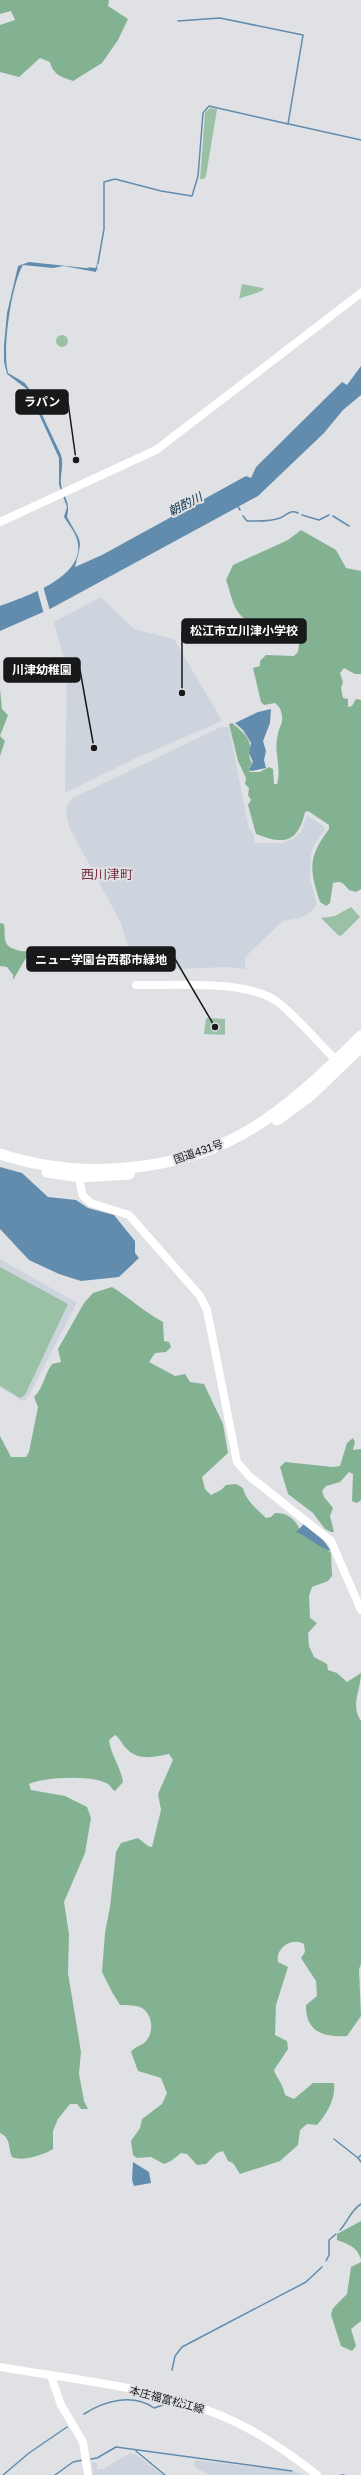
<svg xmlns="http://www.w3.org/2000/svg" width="361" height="2475" viewBox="0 0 361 2475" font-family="'Golos Text','Noto Sans JP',sans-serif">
<rect width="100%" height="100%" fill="#e0e1e4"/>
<!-- built -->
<path fill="#ced4dd" d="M101 597 134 629 174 639 222 721 134 759 65 793 67 672 54 622Z
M221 727H229L249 829 254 834V843H283L293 839 301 832 307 815 326 828 313 847 311 854 310 879 317 904 312 911 300 918 283 921 245 957V969L226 967 179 969 138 967 134 969 121 923 69 827 66 813 67 805 73 798Z
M0 1259 77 1303 27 1399 22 1401 0 1387Z
M130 2453 138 2456 163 2475H93L92 2463H97V2469H103Z
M194 2460 297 2472 301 2475H209L195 2467Z"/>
<!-- green -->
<path fill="#9ac1a6" d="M210 108 217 109 206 176 204 179H200L205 113Z
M242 284 263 288 264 289C256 295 248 294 239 299Z
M56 341a6 6 0 1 1 12 0a6 6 0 1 1-12 0Z
M351 907 360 917 341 936 338 935 321 918 335 916Z
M206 1018 225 1019V1035L204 1034Z
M0 1267 68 1304 25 1395 20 1398 0 1386Z"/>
<!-- forest -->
<path fill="#82b292" d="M0 0H109L108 6 128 19 118 40 102 63 73 81C62 77 53 75 50 62L40 58 19 77 0 72V25L15 20 11 11 0 14Z
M301 530 336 550 346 568 361 571V674H355L344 668 340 673 343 682 341 688 343 698 348 699V707L352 706 356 699 361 700V889L356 892 349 890C344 884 341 880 333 883L330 903 326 906 320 902C309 869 308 857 329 829V825L308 811 305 812C298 843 284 845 256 834L248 805 251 800 248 795 249 788 245 784 246 778 238 761 229 724 232 723C239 729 248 735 250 745 252 752 246 752 252 763L249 768 250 772H260L269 767 273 769 274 784H277C282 768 273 751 278 734 279 727 283 724 282 716 281 710 280 707 275 703L264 705 261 702 253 668 260 666V661L266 655 294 656 298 652 300 635C283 620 253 634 238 612 232 604 230 590 226 580L233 565 288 540Z
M0 689 2 709 8 715 0 736 5 741 0 756Z
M0 923 4 924C5 929 4 938 6 943 11 952 30 952 39 952L41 961 26 958 13 980V975L7 967 0 966Z
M112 1287C130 1298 144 1312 163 1322L164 1341 169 1342 171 1347 166 1352 155 1353 149 1362 175 1376 185 1374 190 1382 204 1384 223 1424 228 1453 202 1477 205 1489 211 1495 221 1490 226 1485 236 1484 243 1488C246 1501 257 1509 266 1518L271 1517 275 1513C287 1512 297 1520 300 1531L325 1547 331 1553 332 1576 328 1581 312 1587 309 1596 310 1618 317 1623 308 1633 309 1646 314 1657 327 1664 328 1670 337 1673 347 1682 361 1673C361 1690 350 1705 361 1721V1964L359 1969 361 2016 347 2036C324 2038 305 2031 306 2005L317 1996 316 1981 301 1958 305 1952 304 1944C292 1937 275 1948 278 1962L288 1967 276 2005 275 2035 287 2041 288 2049 274 2070C276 2077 283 2084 285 2095L294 2099 313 2083H334C336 2098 327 2114 317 2125L307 2124 300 2130 298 2145 280 2161 240 2174 233 2163 228 2161 223 2151 217 2153 206 2164 197 2165 187 2154 181 2153 171 2161 164 2164 151 2157 137 2158 133 2155 131 2141 140 2128 142 2119 162 2104 167 2093 161 2078 138 2071 131 2052C135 2046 142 2046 146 2041 154 2032 153 2015 142 2008 136 2005 127 2005 120 2005L112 1992 102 1972 105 1933 110 1907 116 1852 121 1843 138 1838 148 1846 152 1847 161 1810 158 1794 173 1760 169 1754C155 1757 138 1761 127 1749 122 1745 121 1739 115 1735L109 1740C111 1756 121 1767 123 1782L115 1791C110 1788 111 1785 106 1783 90 1775 45 1777 29 1784L31 1790 65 1796 87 1807 91 1818 85 1853 64 1902 69 1934 68 1973 81 2052 79 2074 84 2101 88 2109H81L77 2104H70L58 2119 53 2131V2149C44 2155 22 2162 12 2157 8 2147 11 2138 0 2133V1436L11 1457H26L29 1452 38 1407 34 1397C44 1387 44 1375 52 1364L61 1362 58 1349 84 1303 93 1293Z
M353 1438 355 1442 353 1450 361 1449V1500L357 1503 352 1501 353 1474 349 1472 340 1482 326 1486 322 1491 324 1497 333 1508 330 1516 334 1532H331L325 1529 313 1513 288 1494 280 1467 285 1462 333 1467 340 1466 347 1443Z
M361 2221V2260C358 2247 348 2244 337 2240V2234Z
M361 2262V2321L351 2329 356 2346 352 2351 341 2346 331 2315 333 2308 347 2294 351 2267Z"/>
<!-- water -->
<path fill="#618cad" d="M29 262 95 269 98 262 96 272 64 266 53 268 23 265C11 285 2 351 8 373L25 383 32 393 61 455C64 466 60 474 61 484 63 498 71 500 67 517 82 545 83 536 75 567L102 555 246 476 251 478 256 467 342 382 347 385 361 366V395L343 410 324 433 258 496 50 609 0 631V606C25 597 83 578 78 544 77 534 69 525 64 517L67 507 59 485V458L28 390 7 374 4 362V345L7 313 18 266Z
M271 709 270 723 263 741 266 751 264 760 266 768 251 771 249 769 253 762 249 753 251 743 243 730 235 723 258 712Z
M0 1167 22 1173 48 1197 76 1200 88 1208 114 1215 135 1241V1253L139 1258 119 1277 81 1281 59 1274 29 1260 0 1229Z
M304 1524 321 1537 331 1551C317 1547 309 1537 296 1532Z
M133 2162 149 2172 151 2183 134 2186 132 2180Z"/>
<!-- pier -->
<path fill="#e0e1e4" d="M43 586 50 611 44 614 37 589Z"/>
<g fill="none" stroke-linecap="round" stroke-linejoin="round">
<!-- stream -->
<path stroke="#618cad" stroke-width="1.5" d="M289 124 361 140
M98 263 104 229V182L115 179 161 191 192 196 198 176 203 113 209 106 288 124 303 35 220 18 178 21
M89 268 97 269
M237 505 240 510
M302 515 319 520 329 515
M243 516 247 521C257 521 270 522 280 518 287 515 290 509 298 513
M333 516 349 526
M334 2139 358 2158
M361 2155 358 2158 361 2162
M340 2230C348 2222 350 2211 361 2204
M326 2261 329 2255V2240L336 2234
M172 2370 175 2356 182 2347 306 2282 322 2267
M84 2414C104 2401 132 2393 154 2408L169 2403
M136 2451 165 2475
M91 2459 97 2458 116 2447 292 2471
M3 2475 29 2453 67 2427
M55 2475 73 2462 83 2460
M341 2475H344"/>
<!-- secondary -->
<path stroke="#fff" stroke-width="8" d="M0 522 156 450 361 293
M136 985C175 986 249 979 279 1003 301 1021 319 1044 340 1064
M81 1172 80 1184 83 1196 91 1203 129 1215 200 1296 207 1310 237 1462 249 1476 331 1541 361 1610
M0 2367C74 2380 152 2386 222 2416 256 2430 288 2452 317 2475
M51 2376 61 2405 83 2442 88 2475"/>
<!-- highway -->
<path stroke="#fff" stroke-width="11" d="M277 1120 311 1095 361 1047
M0 1154C85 1182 190 1172 265 1120 300 1096 331 1066 361 1036
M47 1172 81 1177 129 1174"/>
</g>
<g text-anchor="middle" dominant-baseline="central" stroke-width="4" stroke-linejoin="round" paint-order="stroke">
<!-- street labels -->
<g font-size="11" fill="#18191a" stroke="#e0e1e4">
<text transform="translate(198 1151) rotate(-19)">国道431号</text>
<text transform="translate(167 2399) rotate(15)">本庄福富松江線</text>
</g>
<!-- water labels -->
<g font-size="12" font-style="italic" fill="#092d45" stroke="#e0e1e4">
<text transform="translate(185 504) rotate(-27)">朝酌川</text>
</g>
<!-- quarter labels -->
<g font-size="13" fill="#752f42" stroke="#e0e1e4">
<text x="107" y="874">西川津町</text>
</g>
</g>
<!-- callouts -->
<path fill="none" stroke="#18191a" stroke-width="1.5" d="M76 460L68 402M182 693L182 631M94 748L80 670M215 1027L175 959"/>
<g fill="#18191a" stroke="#e0e1e4" stroke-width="1.5">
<circle cx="76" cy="460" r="4"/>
<circle cx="182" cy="693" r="4"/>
<circle cx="94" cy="748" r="4"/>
<circle cx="215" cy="1027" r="4"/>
</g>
<g fill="#18191a" stroke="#18191a" stroke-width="1.5">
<rect x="16" y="390" width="52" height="24" rx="4"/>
<rect x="182" y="619" width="124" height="24" rx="4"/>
<rect x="4" y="658" width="76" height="24" rx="4"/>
<rect x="27" y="947" width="148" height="24" rx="4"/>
</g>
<g font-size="12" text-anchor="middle" font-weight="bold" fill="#fff">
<text x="42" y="406">ラパン</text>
<text x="244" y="635">松江市立川津小学校</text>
<text x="42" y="674">川津幼稚園</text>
<text x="101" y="964">ニュー学園台西都市緑地</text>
</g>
</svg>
